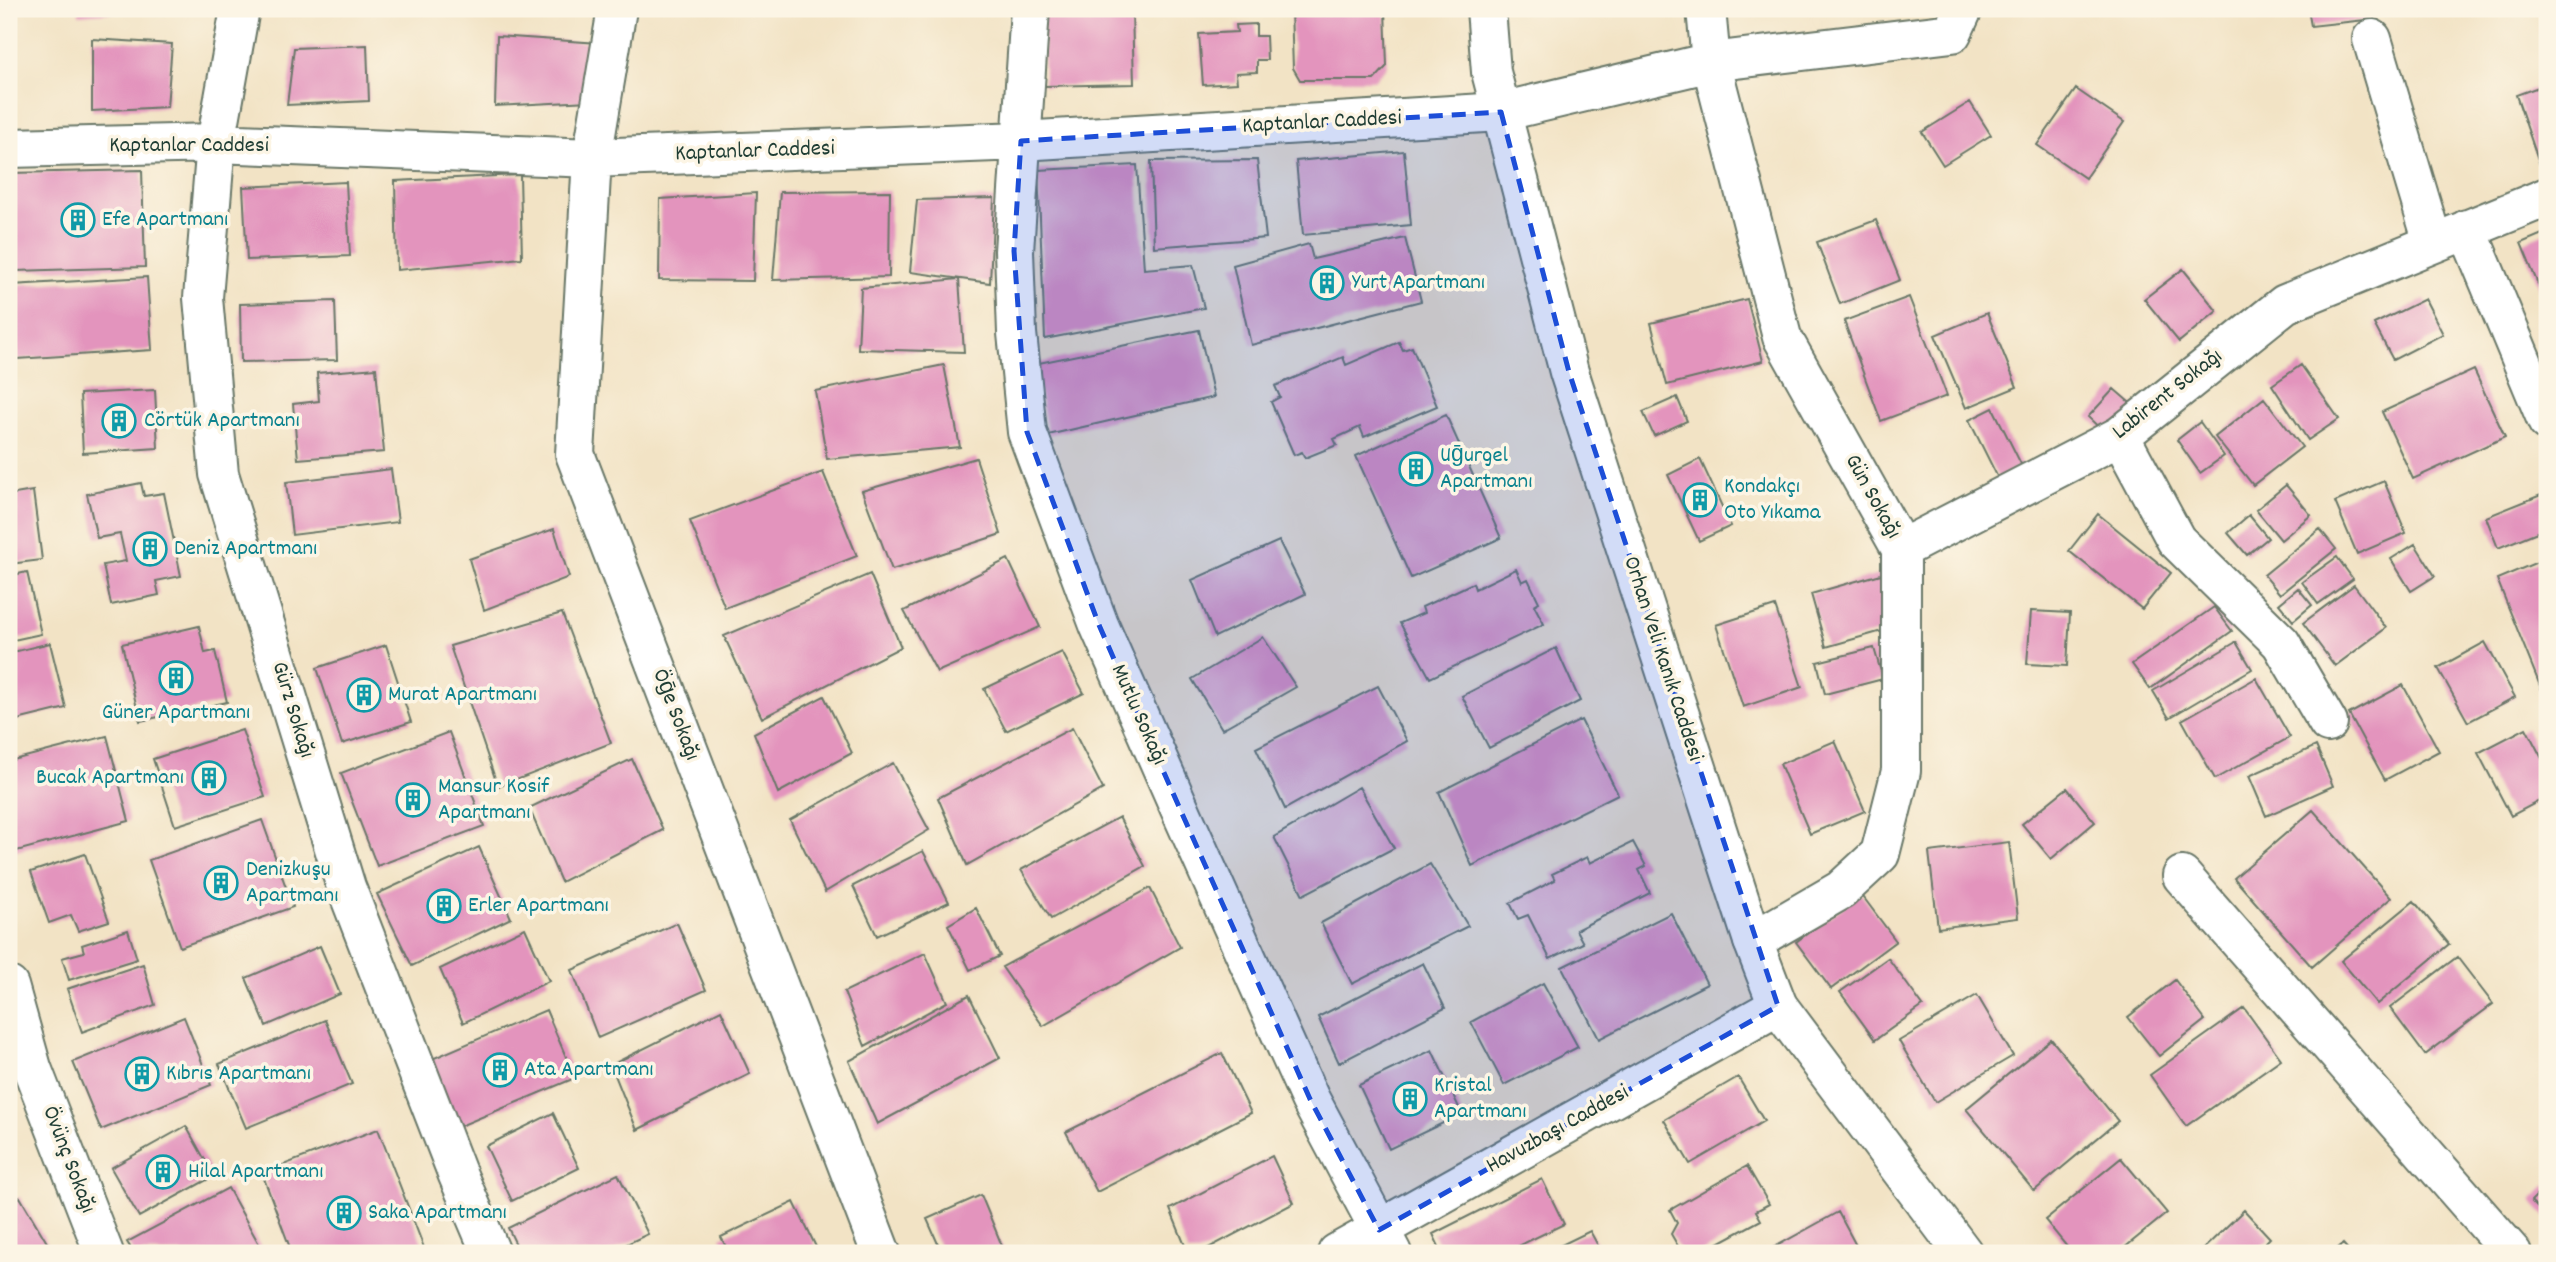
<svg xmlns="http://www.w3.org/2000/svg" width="2556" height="1262" viewBox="0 0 2556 1262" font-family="Dekko,sans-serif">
<rect width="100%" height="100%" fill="#fcf5e5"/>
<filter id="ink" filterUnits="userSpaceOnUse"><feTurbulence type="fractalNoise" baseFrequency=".0143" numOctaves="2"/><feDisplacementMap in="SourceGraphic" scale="14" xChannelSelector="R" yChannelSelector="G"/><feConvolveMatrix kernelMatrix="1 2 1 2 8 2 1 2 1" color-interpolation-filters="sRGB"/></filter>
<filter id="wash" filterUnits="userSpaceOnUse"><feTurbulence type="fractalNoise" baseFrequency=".00686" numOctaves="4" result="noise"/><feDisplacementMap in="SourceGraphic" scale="28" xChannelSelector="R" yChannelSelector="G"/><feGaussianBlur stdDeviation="1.57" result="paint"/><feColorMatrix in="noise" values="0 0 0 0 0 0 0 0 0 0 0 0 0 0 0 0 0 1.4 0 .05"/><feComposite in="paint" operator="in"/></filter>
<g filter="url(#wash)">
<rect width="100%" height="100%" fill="#f2e3c5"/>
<g id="blocks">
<!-- building -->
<path fill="#e394bd" d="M79 9H129L130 11 79 15Z
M557 9H608L607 14 557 11Z
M1043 9H1132L1134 84 1044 86Z
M1291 9H1385L1387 66 1374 80H1300L1293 68Z
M2308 9H2373L2374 19 2311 26Z
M1256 24V36H1266L1267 60H1257V72L1236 73 1237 83 1203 85 1199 34 1237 32 1236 25Z
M497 36 599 43 589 101 495 106Z
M92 39 172 44 167 107 92 111Z
M367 45 369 101 287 105 294 48Z
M2547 84V173L2543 174 2516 95Z
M2076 89 2124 122 2085 178 2037 145Z
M1970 102 1991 135 1943 165 1922 132Z
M1404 151 1411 225 1303 235 1296 161Z
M1257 160 1266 238 1154 247 1151 161Z
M1137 165 1144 269 1193 265 1204 308 1045 339 1038 170Z
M142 170 145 267 15 271 11 173Z
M520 175 522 258 397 270 395 181Z
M346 182 350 256 247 260 243 187Z
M890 191 889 277 773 280 780 192Z
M756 193 753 281 659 280 660 199Z
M994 198 990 283 910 272 917 200Z
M1876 220 1900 280 1840 304 1817 242Z
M2547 232V306L2521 243Z
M1405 238 1421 301 1251 345 1233 265 1309 244 1313 259Z
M9 249H11L12 276H9Z
M2183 269 2217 311 2179 342 2144 299Z
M147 277 152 350 17 359 12 285Z
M959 279 964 352 858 349 861 288Z
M1909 297 1947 396 1881 421 1844 321Z
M1747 299 1763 361 1667 385 1651 323Z
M2425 299 2443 334 2393 360 2374 324Z
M335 301 337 360 241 362 240 304Z
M1987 313 2017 387 1966 408 1935 335Z
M1199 330 1214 397 1048 435 1034 364Z
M1399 342 1403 350 1412 347 1437 406 1364 437 1360 427 1334 439 1337 445 1305 458 1302 452 1294 455 1271 402 1280 397 1275 386 1343 357 1346 365Z
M9 362 14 388 9 389Z
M944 365 960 447 827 459 815 391Z
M2301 365 2339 419 2308 440 2272 385Z
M376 368 384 452 298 459 293 404 319 401 317 373Z
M2474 370 2505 437 2413 479 2382 412Z
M2114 389 2136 408 2109 437 2088 417Z
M155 390 158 448 83 453 80 394Z
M1677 397 1687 421 1654 436 1643 412Z
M2264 398 2302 447 2253 485 2215 437Z
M1993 408 2022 466 1998 478 1969 420Z
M1446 415 1501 538 1411 578 1356 456Z
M2200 422 2224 456 2200 473 2177 440Z
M976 458 1001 534 892 570 862 491Z
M1700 459 1731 526 1699 541 1668 475Z
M391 469 398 522 292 535 286 482Z
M823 472 857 556 725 608 690 521Z
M2384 481 2406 533 2357 554 2335 502Z
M141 483 144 496 164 493 181 576 156 581 159 595 111 605 103 565 126 561 120 534 97 538 87 494Z
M2286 485 2311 515 2281 540 2256 510Z
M33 491 42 560 9 564V495Z
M2546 493 2547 528 2498 548 2486 517Z
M2098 514 2171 573 2142 609 2069 551Z
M2249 515 2268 538 2247 555 2228 533Z
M554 529 569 577 484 610 469 559Z
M2320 529 2336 549 2280 594 2264 575Z
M1279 541 1305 594 1215 637 1192 580Z
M2415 544 2435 576 2411 591 2391 559Z
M2337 557 2353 579 2318 604 2302 582Z
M2547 558V691L2543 693 2497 579Z
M1008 559 1040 627 937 672 904 611Z
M1516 569 1522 582 1528 579 1539 602 1534 605 1544 624 1430 678 1400 623 1424 613 1422 607 1473 583 1475 589Z
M27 572 41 634 9 641V576Z
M870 574 901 647 762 718 724 636Z
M1881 574 1896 627 1826 647 1811 594Z
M2354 585 2386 628 2335 666 2303 623Z
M2298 588 2312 605 2293 621 2279 604Z
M1775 606 1802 687 1743 707 1716 625Z
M2214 607 2232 631 2150 689 2132 664Z
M2031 611 2070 613 2067 666 2027 664Z
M562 613 611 743 498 787 450 646Z
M199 626 205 653 215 651 227 702 140 721 122 644Z
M1263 637 1296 687 1222 729 1192 679Z
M2236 642 2252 669 2169 718 2153 691Z
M2485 642 2515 697 2468 722 2438 668Z
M50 643 66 708 9 722V653Z
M386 645 411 722 342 744 317 668Z
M1556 648 1580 701 1489 748 1462 696Z
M1874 648 1883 679 1825 694 1817 662Z
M1062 652 1084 693 1006 731 984 689Z
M2256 678 2290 737 2215 779 2182 720Z
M2403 685 2439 751 2385 780 2349 714Z
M1378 686 1407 741 1285 809 1256 748Z
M824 696 852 753 778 793 754 733Z
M1581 720 1618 794 1472 866 1439 792Z
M1072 728 1103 789 967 865 938 798Z
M2526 728 2547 768V797L2511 816 2478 753Z
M242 730 265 797 175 826 153 759Z
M449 732 484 826 377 866 341 773Z
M107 736 129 821 9 853V761Z
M1835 741 1865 811 1810 834 1780 764Z
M2316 746 2333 786 2266 816 2249 776Z
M632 759 663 830 561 882 529 808Z
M893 763 929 830 825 892 790 820Z
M1359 787 1394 848 1303 895 1274 837Z
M2067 788 2095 822 2051 859 2022 824Z
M2313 810 2391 898 2312 967 2234 878Z
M1119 817 1145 866 1051 919 1021 870Z
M262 820 293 907 180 947 149 860Z
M1633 842 1646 866 1639 870 1650 893 1576 930 1583 943 1550 959 1528 915 1518 919 1510 903 1555 880 1552 874 1587 857 1590 863Z
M2009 842 2018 918 1938 928 1929 852Z
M479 847 511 918 412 966 377 894Z
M923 851 949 902 877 936 853 886Z
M85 854 109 921 78 931 71 915 49 923 31 872Z
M1430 864 1468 926 1352 984 1321 923Z
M1150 888 1180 947 1043 1026 1002 967Z
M1861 894 1896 941 1831 989 1796 942Z
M2414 901 2449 944 2377 1004 2341 961Z
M976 908 1000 956 970 970 948 925Z
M1671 913 1707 984 1599 1039 1562 967Z
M677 923 706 990 598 1038 572 970Z
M525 928 549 981 463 1023 440 969Z
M128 930 137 959 69 980 62 958 84 952 82 945Z
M320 946 340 994 266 1026 246 978Z
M925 953 947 1002 865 1046 844 992Z
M2457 957 2493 1004 2425 1055 2390 1008Z
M1888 958 1923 1006 1875 1040 1840 992Z
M1423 963 1445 1008 1339 1063 1318 1017Z
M143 964 155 1005 82 1032 67 989Z
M2175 980 2205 1020 2159 1056 2128 1017Z
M1543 983 1578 1047 1504 1085 1471 1022Z
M969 995 1000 1058 877 1124 849 1061Z
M1977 995 2013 1056 1935 1102 1899 1041Z
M2244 1008 2281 1059 2186 1126 2150 1075Z
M546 1010 575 1078 453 1129 425 1062Z
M721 1010 750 1074 637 1130 611 1065Z
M184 1017 211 1085 101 1130 73 1062Z
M325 1020 352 1084 246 1128 219 1064Z
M2051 1039 2118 1121 2034 1191 1966 1109Z
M1432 1050 1462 1114 1389 1149 1359 1085Z
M1222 1053 1251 1113 1097 1192 1066 1132Z
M1738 1077 1764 1121 1690 1164 1664 1120Z
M553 1113 579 1168 512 1201 486 1146Z
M186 1126 214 1176 139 1217 111 1168Z
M378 1129 426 1253H292L262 1173Z
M1272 1156 1294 1203 1199 1253H1188L1170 1209Z
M2121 1158 2167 1213 2118 1253H2072L2045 1220Z
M1747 1166 1769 1204 1756 1211 1761 1220 1700 1253H1682L1671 1234 1677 1223 1670 1210Z
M618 1174 648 1234 608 1253H520L508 1228Z
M1542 1179 1564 1224 1504 1253H1442L1433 1234Z
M2547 1185V1218L2531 1201Z
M228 1188 264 1253H134L127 1242Z
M981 1195 1005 1253H942L927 1219Z
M20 1197 52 1251 48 1253H9V1203Z
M794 1202 819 1253H729L721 1237Z
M2244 1210 2270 1238 2255 1253H2199Z
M1838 1212 1860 1253H1764Z
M1590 1231 1602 1253H1545Z
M2343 1244 2351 1253H2332Z"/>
</g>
</g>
<g filter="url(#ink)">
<use href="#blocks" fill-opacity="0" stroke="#697767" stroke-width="2"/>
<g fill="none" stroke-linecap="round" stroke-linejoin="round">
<defs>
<path id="minor" d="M240 9 216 143 203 298 219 474 346 887 457 1173 491 1253
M617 9 592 158 575 454 881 1253
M1030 9 1014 251 1017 333 1027 432 1099 625 1184 818 1310 1099 1392 1253
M1706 9 1711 62 1782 337 1901 549V771L1880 854 1841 890 1753 941
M2372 39 2433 243
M9 148 216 143 592 158 1021 141 1501 112 1711 62 1952 33 1963 9
M2467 229 2547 421
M2120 436 2176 540 2281 643 2328 723
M1901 549 2120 436 2285 304 2547 197
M2182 876 2512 1253
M9 986 32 1068 104 1253
M1337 1253 1778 1006"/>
<path id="tertiary" d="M1486 9 1491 72 1569 372 1753 941 1778 1006 1963 1253"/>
</defs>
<!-- minor casing -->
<use href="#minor" stroke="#697767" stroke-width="42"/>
<!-- tertiary casing -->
<use href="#tertiary" stroke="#697767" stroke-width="42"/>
<!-- minor -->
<use href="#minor" stroke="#fff" stroke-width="38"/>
<!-- tertiary -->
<use href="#tertiary" stroke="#fff" stroke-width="38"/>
</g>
</g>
<!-- marked area -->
<path fill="#1d4ed8" fill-opacity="0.2" stroke="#1d4ed8" stroke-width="5" stroke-dasharray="14 9" stroke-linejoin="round" d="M1501 112 1569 372 1778 1006 1379 1230 1310 1099 1184 818 1099 625 1027 432 1014 251 1021 141Z"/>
<!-- icons -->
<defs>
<symbol id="building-ring" viewBox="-11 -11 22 22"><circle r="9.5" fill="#fcf5e5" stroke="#0f9aa8" stroke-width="1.5"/><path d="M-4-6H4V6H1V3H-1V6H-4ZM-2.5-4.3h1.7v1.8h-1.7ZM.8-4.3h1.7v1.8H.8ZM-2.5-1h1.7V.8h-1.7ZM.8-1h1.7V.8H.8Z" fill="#0f9aa8"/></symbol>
</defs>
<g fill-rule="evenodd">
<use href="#building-ring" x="59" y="201" width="38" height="38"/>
<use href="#building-ring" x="1308" y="264" width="38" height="38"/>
<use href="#building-ring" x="100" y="402" width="38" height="38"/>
<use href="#building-ring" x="1397" y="450" width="38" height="38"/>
<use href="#building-ring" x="1681" y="481" width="38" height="38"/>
<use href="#building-ring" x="131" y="530" width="38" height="38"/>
<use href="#building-ring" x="157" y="659" width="38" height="38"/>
<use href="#building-ring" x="345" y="676" width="38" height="38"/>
<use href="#building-ring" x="190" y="759" width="38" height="38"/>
<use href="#building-ring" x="394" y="781" width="38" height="38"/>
<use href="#building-ring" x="202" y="864" width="38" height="38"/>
<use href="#building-ring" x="425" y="887" width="38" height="38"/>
<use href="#building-ring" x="481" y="1051" width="38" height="38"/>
<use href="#building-ring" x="123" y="1055" width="38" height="38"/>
<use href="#building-ring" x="1391" y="1080" width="38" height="38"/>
<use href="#building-ring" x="144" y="1153" width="38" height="38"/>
<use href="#building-ring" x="325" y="1194" width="38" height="38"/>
</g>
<g text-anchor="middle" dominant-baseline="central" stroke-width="7" stroke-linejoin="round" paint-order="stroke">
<!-- street labels -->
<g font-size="23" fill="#1f3d34" stroke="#fcf5e5">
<text transform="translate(1322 123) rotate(-3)">Kaptanlar Caddesi</text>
<text x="189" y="146">Kaptanlar Caddesi</text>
<text transform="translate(755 152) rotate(-2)">Kaptanlar Caddesi</text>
<text transform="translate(2168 395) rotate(-38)">Labirent Sokağı</text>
<text transform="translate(1872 497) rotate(61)">Gün Sokağı</text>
<text transform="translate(1662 659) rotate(72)">Orhan Veli Kanık Caddesi</text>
<text transform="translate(292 710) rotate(73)">Gürz Sokağı</text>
<text transform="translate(675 715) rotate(69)">Öḡe Sokağı</text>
<text transform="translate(1138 715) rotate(66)">Mutlu Sokağı</text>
<text transform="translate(1558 1130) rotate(-29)">Havuzbaşı Caddesi</text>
<text transform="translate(68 1160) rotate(69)">Övünç Sokağı</text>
</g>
<!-- culture labels -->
<g font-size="23" fill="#0d838f" stroke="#fcf5e5" text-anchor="start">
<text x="102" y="220">Efe Apartmanı</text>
<text x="1352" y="283">Yurt Apartmanı</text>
<text x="144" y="421">Cörtük Apartmanı</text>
<text x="1440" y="456">Uḡurgel<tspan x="1440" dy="26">Apartmanı</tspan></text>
<text x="1724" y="487">Kondakçı<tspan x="1724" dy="26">Oto Yıkama</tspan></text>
<text x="174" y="549">Deniz Apartmanı</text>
<text x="388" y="695">Murat Apartmanı</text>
<text x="176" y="713" text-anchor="middle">Güner Apartmanı</text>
<text x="184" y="778" text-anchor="end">Bucak Apartmanı</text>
<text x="438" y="787">Mansur Kosif<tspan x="438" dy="26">Apartmanı</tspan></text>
<text x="246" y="870">Denizkuşu<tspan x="246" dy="26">Apartmanı</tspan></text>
<text x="468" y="906">Erler Apartmanı</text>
<text x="524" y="1070">Ata Apartmanı</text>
<text x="166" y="1074">Kıbrıs Apartmanı</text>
<text x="1434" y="1086">Kristal<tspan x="1434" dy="26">Apartmanı</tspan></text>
<text x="188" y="1172">Hilal Apartmanı</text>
<text x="368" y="1213">Saka Apartmanı</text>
</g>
</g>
<!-- margin -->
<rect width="2556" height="1262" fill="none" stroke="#fcf5e5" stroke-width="35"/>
</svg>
